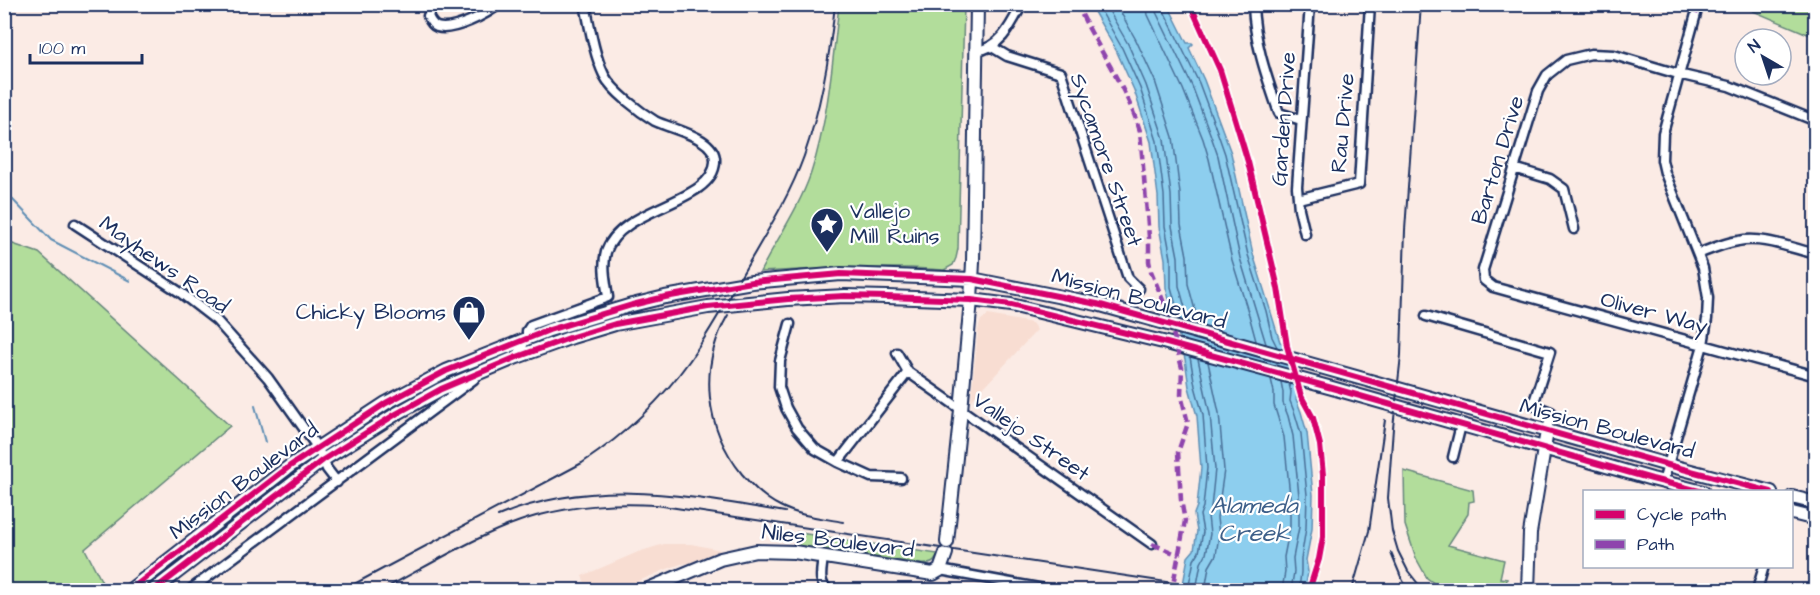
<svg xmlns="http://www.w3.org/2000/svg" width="1820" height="595" viewBox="0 0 1820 595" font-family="'Architects Daughter',sans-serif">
<rect width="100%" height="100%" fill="#fbebe5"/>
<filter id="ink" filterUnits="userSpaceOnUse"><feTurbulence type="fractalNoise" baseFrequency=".0167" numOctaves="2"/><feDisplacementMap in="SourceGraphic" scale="12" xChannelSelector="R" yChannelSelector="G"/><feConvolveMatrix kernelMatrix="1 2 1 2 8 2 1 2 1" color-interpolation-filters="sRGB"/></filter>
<g filter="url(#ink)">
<!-- built -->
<path fill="#f8ddd2" d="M988 315 1032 323 1037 330 971 401 978 330 981 320Z
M664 544H691L721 550 690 563 681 564 667 569 617 590H588L582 576 638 552Z"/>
<!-- green -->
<path fill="#b2dd9b" stroke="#66867c" stroke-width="1.5" d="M839 5H964L958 249 956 258 953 265 944 270 912 268H838L760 272C777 239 799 208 811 173 828 122 833 58 839 5Z
M1739 5H1815V37Z
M4 241 39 253 230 426 85 549 106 590H5Z
M1404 471 1473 490 1474 501 1469 502 1468 514 1448 545 1504 560 1500 578 1507 579 1505 590H1443L1427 578 1416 558 1405 525Z
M797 532 800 533 938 554C935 563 931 565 921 564L795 545Z"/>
<!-- water -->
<path fill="#8dceee" stroke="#5f8eb4" stroke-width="1.5" d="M1090 5H1168L1187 43H1192L1193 44 1189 48 1204 80 1231 153 1253 254 1280 342 1284 344 1297 392 1296 399 1301 412 1307 433 1313 495 1312 529 1306 560 1308 572 1305 590H1182L1188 557 1194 550 1197 531 1194 514 1197 506 1201 468 1197 416 1189 387 1185 359 1166 288 1165 259 1159 227 1158 196 1151 142 1134 90 1116 50Z"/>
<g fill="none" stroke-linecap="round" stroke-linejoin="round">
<!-- shore -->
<path stroke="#496f98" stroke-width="1.5" d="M1097 4 1122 48 1140 88 1157 141 1164 195 1165 226 1171 258V287L1180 320
M1105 4 1128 44 1146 85 1164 139 1171 195 1172 226 1178 257 1179 286 1189 322
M1116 4 1136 40 1155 81 1173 137 1180 194 1181 225 1187 256 1188 284 1199 325
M1146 4 1148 15 1183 89 1203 139 1209 159 1232 260 1249 315 1256 341
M1155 4 1156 12 1192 86 1211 136 1218 156 1240 258 1266 344
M1163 4V9L1199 83 1218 134 1225 154 1248 255 1266 311 1272 337 1277 347
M1271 379 1274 392V405L1284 437 1290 496V526L1284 557 1285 572 1282 590
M1281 382 1283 392V403L1288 416 1293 436 1299 496V527L1293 558 1294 572 1291 590
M1289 384 1291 392 1290 401 1295 414 1301 434 1307 495 1306 528 1301 559V572L1299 590
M1188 590 1194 560 1199 552 1203 532 1200 515 1203 507 1207 468 1203 415 1195 386 1190 357
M1196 590 1201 563 1206 554 1210 534 1208 516 1211 508 1215 469 1210 414 1198 359
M1205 590 1209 567 1216 555 1219 535 1217 518 1224 470 1219 413 1208 362"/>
<!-- stream -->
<path stroke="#5f8eb4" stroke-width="2" d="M4 188 13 200 51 240 130 281
M255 406 265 442"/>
<defs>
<path id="street" d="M434 4 431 8 428 16C430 21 432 25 437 27 453 32 487 14 499 4
M1253 4C1254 42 1267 78 1279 113L1301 120
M992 47 1007 56 1061 73 1128 278 1139 289
M976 51C1001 48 1011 25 1022 4
M1816 121 1729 86 1678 74 1614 55 1591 54 1566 60 1547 75 1538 91 1483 270 1484 280 1493 287 1816 376
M1514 168 1550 179 1564 189 1574 229
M1298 199 1359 184 1370 4
M75 224 181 293 216 320 268 378 317 447 327 469 337 482
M1305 234 1299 209 1297 187 1310 4
M1698 254C1711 249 1724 243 1738 241 1763 236 1791 248 1816 254
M1426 316 1550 352 1533 405 1551 412 1547 431
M790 324 780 361 779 387 786 408 797 428 815 449 838 462 871 477 901 478
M897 353 908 372 1152 544
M517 357 527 337V331L531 325 608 297C606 283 602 267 606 252 621 206 713 204 715 162 717 137 673 130 655 121 640 112 612 91 604 75 594 54 590 28 585 4
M1453 457 1461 425
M838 462 908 372
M1663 482 1703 345 1707 319 1708 298 1703 268 1665 173 1662 160 1663 133 1696 14
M823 557C822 569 817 584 829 590
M940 570 1050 590
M190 590 474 379
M1757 590 1764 566
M1812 590 1816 580"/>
<path id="secondary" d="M947 542 961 410 971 300
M646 590 720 559 756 551 794 552 933 574 940 570 946 553"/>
<path id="primary" d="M971 300 973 262 977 4
M1792 497 1816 503
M1792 513 1816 519
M130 590 290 466 386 403 446 371 549 330 632 305 665 297 752 282 841 274 972 279 1097 304 1668 465 1771 492
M154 590 323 460 396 414 441 389 517 357 572 337 615 324 708 307 788 299 845 296 887 297 971 300 1011 305 1163 342 1332 388 1652 479 1703 492
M1528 590 1530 533 1547 431"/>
</defs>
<!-- street casing -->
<use href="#street" stroke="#1b2f5e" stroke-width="13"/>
<!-- secondary casing -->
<use href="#secondary" stroke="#1b2f5e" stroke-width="16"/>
<!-- primary casing -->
<use href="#primary" stroke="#1b2f5e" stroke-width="16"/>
<!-- street -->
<use href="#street" stroke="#fff" stroke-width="8"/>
<!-- secondary -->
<use href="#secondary" stroke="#fff" stroke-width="12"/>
<!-- primary -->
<use href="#primary" stroke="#fff" stroke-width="12"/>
<!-- rail -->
<path stroke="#1b2f5e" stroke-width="2" d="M1421 4 1405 230 1401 355 1393 428 1388 498 1392 531 1398 551 1408 571 1423 590
M728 315C698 367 705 428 742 474 753 487 765 499 780 506 799 516 822 518 843 522
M498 516C595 476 686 496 785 512
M1391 553 1401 577 1408 590
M343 590 582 463C624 435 661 401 690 360 711 330 729 297 747 266 768 230 790 195 804 156 821 107 830 56 835 4
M382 590C430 565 483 531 536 516 578 505 613 503 656 505L1219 590
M1352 590 1369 531 1385 420"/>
<!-- quiet -->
<path stroke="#8e44ad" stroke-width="4.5" stroke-dasharray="9 4.5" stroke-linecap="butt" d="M1074 4 1081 13C1100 52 1127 89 1140 131L1149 237V261L1151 271 1167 310 1182 368 1181 395 1188 423 1178 452 1181 500 1185 521 1172 590
M1696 14 1699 4
M1152 544 1179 555"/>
<defs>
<path id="cycleway" d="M1190 4 1220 70 1232 109 1248 162 1278 288 1287 346 1301 396 1313 418 1320 445 1323 475V537L1319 559 1309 590
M130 590 290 466 386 403 446 371 549 330 632 305 665 297 752 282 841 274 972 279 1097 304 1668 465 1771 492
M154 590 323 460 396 414 441 389 517 357 572 337 615 324 708 307 788 299 845 296 887 297 971 300 1011 305 1163 342 1332 388 1652 479 1703 492"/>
</defs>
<!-- cycleway casing -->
<use href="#cycleway" stroke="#fff" stroke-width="10"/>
<!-- cycleway -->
<use href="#cycleway" stroke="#d6006c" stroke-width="6"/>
</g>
</g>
<!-- icons -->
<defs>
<symbol id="sight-pin" viewBox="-11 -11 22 30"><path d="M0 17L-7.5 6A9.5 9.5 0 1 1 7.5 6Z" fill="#1b2f5e" stroke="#fff"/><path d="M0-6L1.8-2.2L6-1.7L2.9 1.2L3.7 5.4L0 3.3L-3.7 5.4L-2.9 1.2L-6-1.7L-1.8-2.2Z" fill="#fff"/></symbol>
<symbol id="shop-pin" viewBox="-11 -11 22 30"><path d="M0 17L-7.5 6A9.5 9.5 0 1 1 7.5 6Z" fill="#1b2f5e" stroke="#fff"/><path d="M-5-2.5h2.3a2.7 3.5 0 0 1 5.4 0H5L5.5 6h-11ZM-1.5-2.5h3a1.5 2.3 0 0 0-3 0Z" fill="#fff"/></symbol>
</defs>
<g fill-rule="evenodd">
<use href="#sight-pin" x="808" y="205" width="38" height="52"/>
<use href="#shop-pin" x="450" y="293" width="38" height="52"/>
</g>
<g text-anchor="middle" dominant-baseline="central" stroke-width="4.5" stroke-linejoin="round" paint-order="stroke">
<!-- street labels -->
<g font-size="22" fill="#1b2f5e" stroke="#fff">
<text transform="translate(1284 119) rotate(-86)">Garden Drive</text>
<text transform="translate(1343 123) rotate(-85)">Rau Drive</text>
<text transform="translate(1106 160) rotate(71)">Sycamore Street</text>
<text transform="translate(1498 160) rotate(-73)">Barton Drive</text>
<text transform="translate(164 265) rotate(35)">Mayhews Road</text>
<text transform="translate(1139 299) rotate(15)">Mission Boulevard</text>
<text transform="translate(1654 313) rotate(15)">Oliver Way</text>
<text transform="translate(1607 429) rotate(15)">Mission Boulevard</text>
<text transform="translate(1031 437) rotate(35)">Vallejo Street</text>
<text transform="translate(244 481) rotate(-37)">Mission Boulevard</text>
<text transform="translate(838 541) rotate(7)">Niles Boulevard</text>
</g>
<!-- poi labels -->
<g font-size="22" fill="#1b2f5e" stroke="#fff" text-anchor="start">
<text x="850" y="211">Vallejo<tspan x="850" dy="25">Mill Ruins</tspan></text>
<text x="446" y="312" text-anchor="end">Chicky Blooms</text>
</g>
<!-- water labels -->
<g font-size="24" font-style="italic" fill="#3d5f89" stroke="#fff">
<text x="1254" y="506">Alameda<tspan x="1254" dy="28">Creek</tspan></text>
</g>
</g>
<!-- margin -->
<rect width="1820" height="595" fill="none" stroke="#fff" stroke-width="24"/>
<rect x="12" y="12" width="1796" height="571" fill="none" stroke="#1b2f5e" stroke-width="2" filter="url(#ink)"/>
<!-- legend -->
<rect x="1583" y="490" width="210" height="78" fill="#ffffff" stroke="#a4acbf" stroke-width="1.5"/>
<rect x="1595" y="510" width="30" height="9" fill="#d6006c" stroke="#a4acbf" stroke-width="1.5"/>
<text x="1637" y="520" font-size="18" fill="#1b2f5e">Cycle path</text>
<rect x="1595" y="540" width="30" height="9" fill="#8e44ad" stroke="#a4acbf" stroke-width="1.5"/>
<text x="1637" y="550" font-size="18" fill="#1b2f5e">Path</text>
<!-- north arrow -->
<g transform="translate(1763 57) rotate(321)"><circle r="28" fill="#ffffff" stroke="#a4acbf" stroke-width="1.5"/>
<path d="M0-4.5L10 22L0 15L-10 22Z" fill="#1b2f5e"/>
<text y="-9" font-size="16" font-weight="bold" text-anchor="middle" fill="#1b2f5e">N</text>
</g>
<!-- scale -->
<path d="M30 54v9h112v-9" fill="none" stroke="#1b2f5e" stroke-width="3"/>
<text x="39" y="54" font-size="18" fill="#1b2f5e" stroke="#ffffff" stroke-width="4.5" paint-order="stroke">100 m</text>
</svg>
